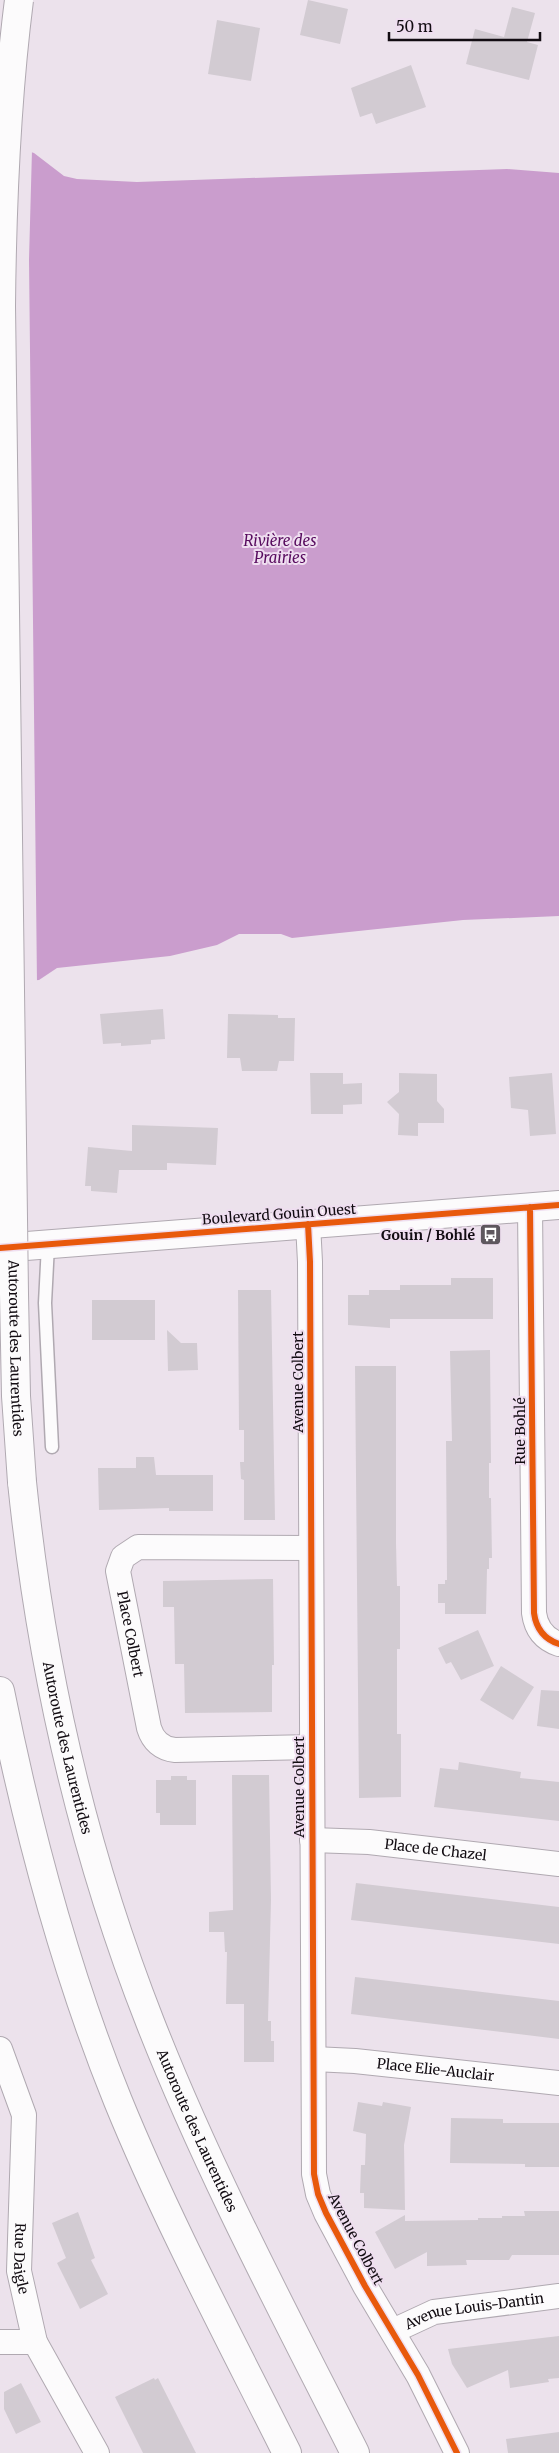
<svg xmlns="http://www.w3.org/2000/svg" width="559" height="2453" viewBox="0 0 559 2453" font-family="Merriweather,serif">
<rect width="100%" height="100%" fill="#ece2ec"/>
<!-- water -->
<path fill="#ca9dcd" d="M0 142 34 153 64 176 77 179 137 182 507 169 559 173V916L463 920 292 938 281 934H239L217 945 170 956 57 968 39 980 0 983Z"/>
<!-- pier -->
<path fill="#ece2ec" d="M0 140 32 150 29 260 37 983 0 985Z"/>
<!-- building -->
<path fill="#d2cbd2" d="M308 0 348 9 340 44 300 35Z
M512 7 535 13 527 42 538 45 529 80 466 64 475 29 504 37Z
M217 20 260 28 251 81 208 74Z
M411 65 426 107 376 124 372 113 360 117 351 88Z
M163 1009 165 1039 151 1040V1044L121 1046V1043L103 1044 100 1014Z
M228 1014 278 1015V1018H295L294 1061H279L277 1071H242L240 1058H227Z
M310 1073H343V1084L362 1083V1104L343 1105V1114H311Z
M399 1073 437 1074V1101L444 1109V1123H418V1136L398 1135 399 1114 387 1102 399 1092Z
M552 1073 556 1134 530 1136 528 1110 511 1108 509 1077Z
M132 1125 218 1128 216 1165 167 1163V1170H119L117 1193 91 1191V1186H85L88 1147 132 1151Z
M451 1278H493V1319H390V1328L348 1325V1295H369V1290H400V1285H451Z
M238 1290H271L275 1520H244V1480L241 1479 240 1462H244V1430H239Z
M92 1300H155V1340H92Z
M167 1330 181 1343H197L198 1370 168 1371Z
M490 1350 491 1463H489V1498H491L492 1558H489V1569H487L486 1614H445V1603H438V1584H445V1580H447L446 1441H452L450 1351Z
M355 1366H396V1543L397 1586H400V1649H397V1734H401V1797L359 1798Z
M136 1457H154L156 1475H213V1511H169V1508L99 1510 98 1468H136Z
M273 1579 274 1665H272V1712L185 1713 184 1664H175L174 1607H163V1581Z
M478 1630 494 1666 461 1680 451 1662 446 1664 438 1648Z
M501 1666 534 1687 513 1720 480 1700Z
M541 1690 559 1691V1729L537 1726Z
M459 1762 521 1772 520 1778 559 1782V1821L434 1807 440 1768 458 1770Z
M232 1775H269L271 1900 268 2021H271V2041H274V2062H244V2004H226L227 1952H225L224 1932H209V1912L233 1910Z
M171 1776H187V1780H196V1825H160V1813H156V1780H171Z
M356 1883 559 1907V1944L351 1920Z
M355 1977 559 2001V2039L351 2014Z
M358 2102 382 2106 383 2102 411 2107 404 2145 405 2210 364 2208V2193H360L361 2165H365L366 2134 353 2131Z
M451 2118 503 2119V2123H559V2167H525V2164L450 2163Z
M524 2211H559V2255H512L509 2260H466L467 2265 427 2266V2252L395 2269 375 2232 405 2215V2221L478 2220V2218H502V2216H525Z
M78 2212 95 2258 91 2260 108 2294 80 2309 57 2263 66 2258 52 2223Z
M559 2336V2378L548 2379 549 2382 510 2388 508 2370 467 2388 452 2364 448 2349Z
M154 2378 155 2380 158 2378 196 2453H143L115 2397Z
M21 2383 41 2422 16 2434 4 2409V2392Z
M559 2432V2453H508L506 2439Z"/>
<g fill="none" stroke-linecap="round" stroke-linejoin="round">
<defs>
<path id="lane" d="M48 1245 45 1303 52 1447"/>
<g id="street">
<path d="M530 1207 534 1613C536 1628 544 1639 559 1644"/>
<path d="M308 1224 310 1262 314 2174 318 2194 326 2213 365 2286 418 2375 457 2453"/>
<path id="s1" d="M310 1548 138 1547 123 1557 118 1571 149 1728C153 1741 162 1749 175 1750L312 1747"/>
<path id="s2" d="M312 1840 369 1842 559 1864"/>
<path id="s3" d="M0 2049 24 2115 19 2271 35 2342 97 2453"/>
<path id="s4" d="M314 2059 355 2061 559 2083"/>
<path id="s5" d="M393 2331 434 2312 559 2296"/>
<path d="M0 2342H35"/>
</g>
<path id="secondary" d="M0 1248 559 1205"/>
<g id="highway">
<path id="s6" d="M22 1482C41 1667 82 1849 150 2022 208 2170 283 2311 355 2453"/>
<path d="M0 1691C28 1831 64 1968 118 2101 167 2221 229 2337 287 2453"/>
</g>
</defs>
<!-- lane casing -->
<use href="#lane" stroke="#b0a9b1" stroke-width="15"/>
<!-- street casing -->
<use href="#street" stroke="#b0a9b1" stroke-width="26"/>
<!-- secondary casing -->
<use href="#secondary" stroke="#b0a9b1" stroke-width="30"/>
<!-- highway casing -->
<use href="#highway" stroke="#b0a9b1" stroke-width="30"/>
<!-- lane -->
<use href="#lane" stroke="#fcfbfc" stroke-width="12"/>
<!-- street -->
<use href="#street" stroke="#fcfbfc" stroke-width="24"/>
<!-- secondary -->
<use href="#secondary" stroke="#fcfbfc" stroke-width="28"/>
<!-- highway -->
<use href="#highway" stroke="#fcfbfc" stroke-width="28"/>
<defs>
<g id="highway-bridge">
<path id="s7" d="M19 0C6 102 2 204 1 306L14 1294 16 1396 22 1482"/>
</g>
</defs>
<!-- highway-bridge casing -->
<use href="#highway-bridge" stroke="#b0a9b1" stroke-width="30" stroke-linecap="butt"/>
<!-- highway-bridge -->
<use href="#highway-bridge" stroke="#fcfbfc" stroke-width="28"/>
<defs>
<path id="cycleway" d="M530 1207 534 1613C536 1628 544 1639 559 1644
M308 1224 310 1262 314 2174 318 2194 326 2213 365 2286 418 2375 457 2453
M0 1248 559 1205"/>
</defs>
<!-- cycleway casing -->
<use href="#cycleway" stroke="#efdef0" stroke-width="9"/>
<!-- cycleway -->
<use href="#cycleway" stroke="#e8590c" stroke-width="6"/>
</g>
<!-- icons -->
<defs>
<symbol id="bus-square" viewBox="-11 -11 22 22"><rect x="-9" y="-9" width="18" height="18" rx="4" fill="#5e575e" stroke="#efdef0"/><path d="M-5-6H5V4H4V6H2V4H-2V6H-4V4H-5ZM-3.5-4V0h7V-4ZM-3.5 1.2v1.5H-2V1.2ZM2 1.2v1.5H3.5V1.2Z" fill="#fff"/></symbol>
</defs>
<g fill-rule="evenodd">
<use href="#bus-square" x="478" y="1222" width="25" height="25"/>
</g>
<g text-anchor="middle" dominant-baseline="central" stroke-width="4" stroke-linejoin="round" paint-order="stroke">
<!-- street labels -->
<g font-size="14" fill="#120c12" stroke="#efdef0">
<text transform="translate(279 1214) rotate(-4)">Boulevard Gouin Ouest</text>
<text stroke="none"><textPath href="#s7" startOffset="1349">Autoroute des Laurentides</textPath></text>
<text transform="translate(298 1382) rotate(-90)">Avenue Colbert</text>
<text transform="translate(520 1431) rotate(-90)">Rue Bohlé</text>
<text stroke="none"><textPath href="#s1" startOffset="269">Place Colbert</textPath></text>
<text stroke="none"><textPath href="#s6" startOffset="270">Autoroute des Laurentides</textPath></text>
<text transform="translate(299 1787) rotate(-90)">Avenue Colbert</text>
<text stroke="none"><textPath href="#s2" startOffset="124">Place de Chazel</textPath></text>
<text stroke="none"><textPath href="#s4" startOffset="122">Place Elie-Auclair</textPath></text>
<text stroke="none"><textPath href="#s6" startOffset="675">Autoroute des Laurentides</textPath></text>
<text transform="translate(356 2239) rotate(62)">Avenue Colbert</text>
<text stroke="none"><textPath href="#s3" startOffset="214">Rue Daigle</textPath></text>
<text stroke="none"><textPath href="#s5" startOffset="85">Avenue Louis-Dantin</textPath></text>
</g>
<!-- poi labels -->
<g font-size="14" font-weight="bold" fill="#120c12" stroke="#efdef0" text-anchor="end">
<text x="475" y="1235">Gouin / Bohlé</text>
</g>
<!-- water labels -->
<g font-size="15" font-style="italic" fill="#570b5e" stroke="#efdef0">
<text x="280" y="540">Rivière des<tspan x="280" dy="17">Prairies</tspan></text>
</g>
</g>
<!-- scale -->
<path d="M389 32v8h151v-8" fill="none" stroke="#120c12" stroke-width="2.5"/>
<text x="396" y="32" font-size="15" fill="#120c12" stroke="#efdef0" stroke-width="4" paint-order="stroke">50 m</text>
</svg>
